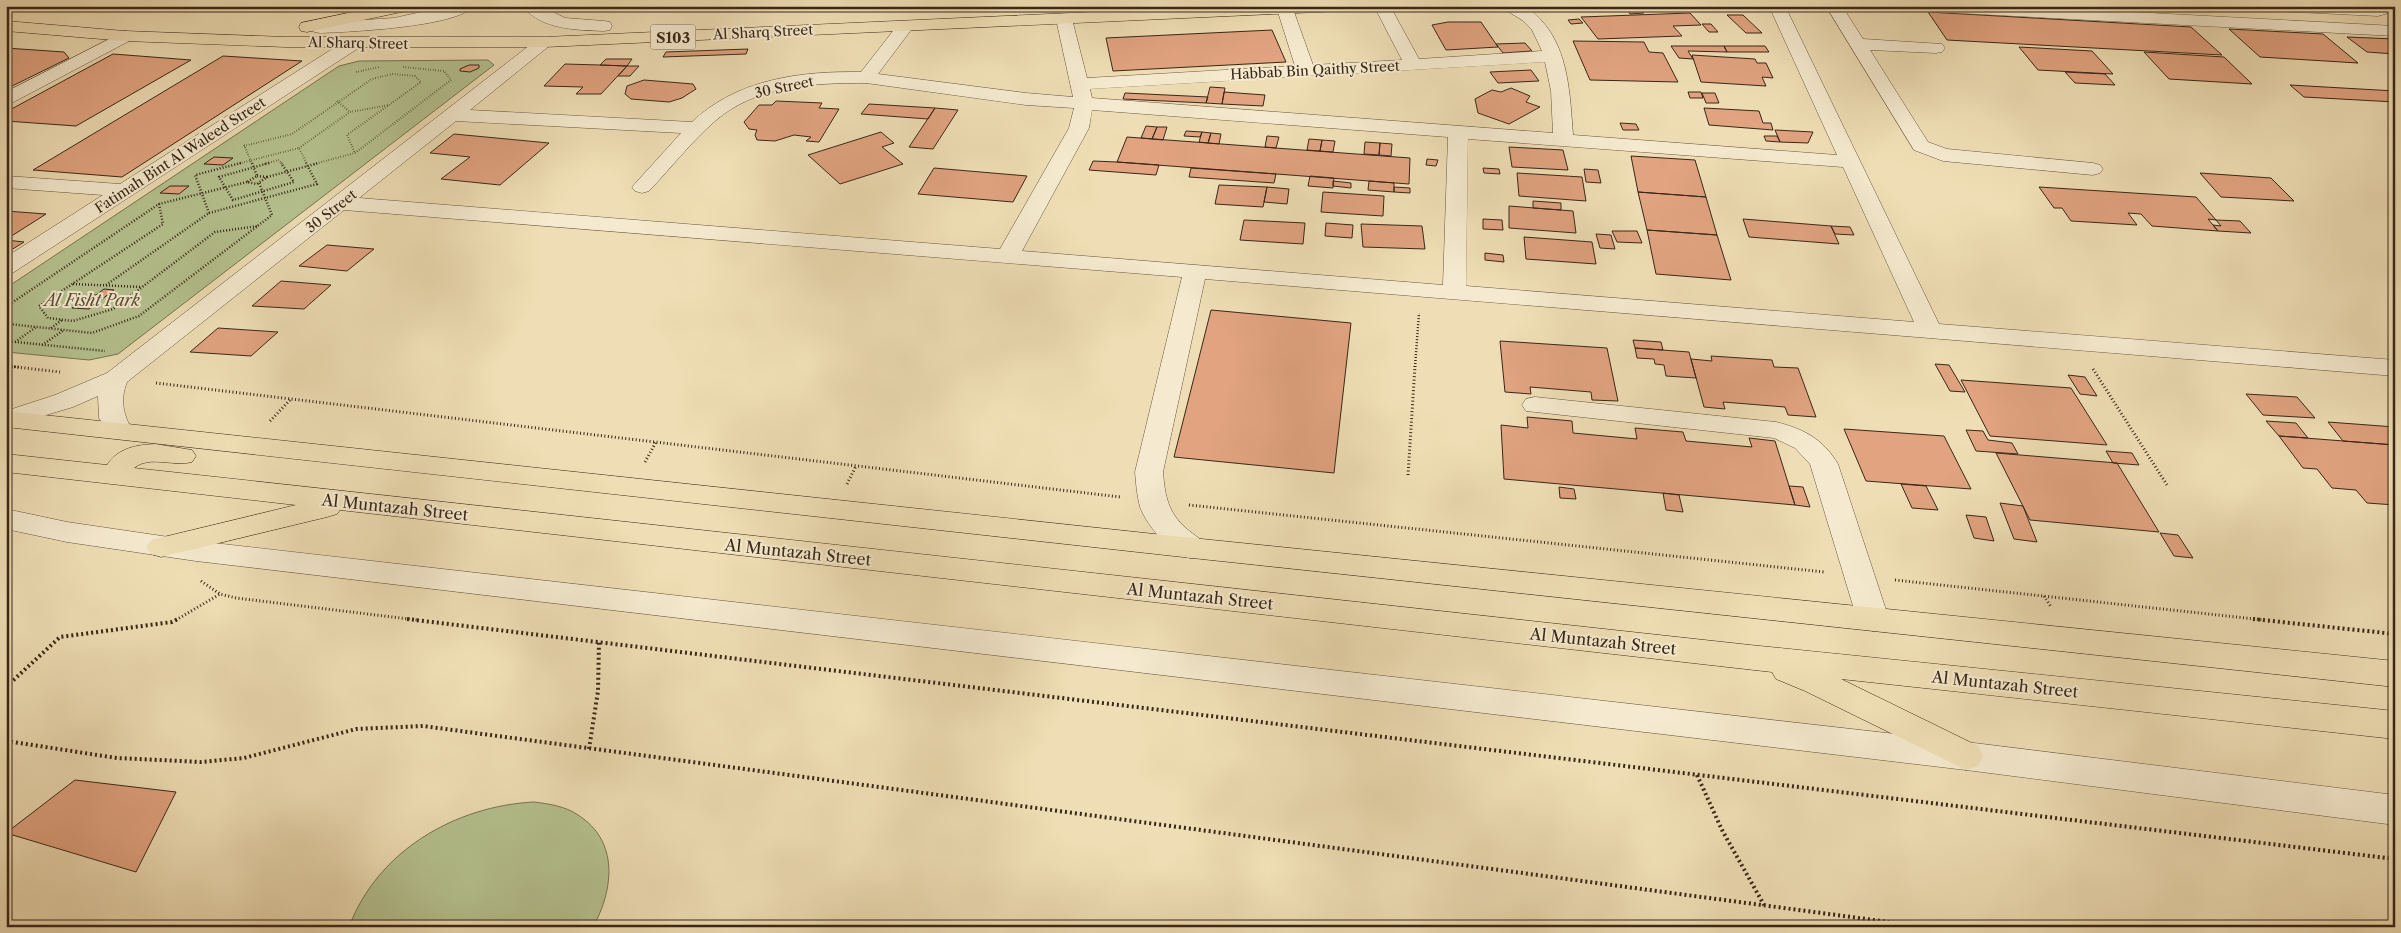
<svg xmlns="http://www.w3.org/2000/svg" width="2401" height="933" viewBox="0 0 2401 933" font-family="'Libre Caslon Text',serif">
<rect width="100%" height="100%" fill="#efdeb5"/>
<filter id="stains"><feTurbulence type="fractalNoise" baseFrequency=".004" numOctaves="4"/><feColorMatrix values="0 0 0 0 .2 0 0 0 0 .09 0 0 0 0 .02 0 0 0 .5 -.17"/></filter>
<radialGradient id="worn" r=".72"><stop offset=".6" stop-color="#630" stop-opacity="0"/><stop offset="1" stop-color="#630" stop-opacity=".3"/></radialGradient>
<!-- green -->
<path fill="#b5c290" stroke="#777454" d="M488 60 494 65 118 354 89 360 6 352V288L339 66 359 61Z
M534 802C549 804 565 806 578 815 619 841 614 889 593 927H349C378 850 456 806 534 802Z"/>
<!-- building -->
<path fill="#e1a380" stroke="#392718" d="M1627 9H1641L1644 13 1630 14Z
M1928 12 2191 27 2222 55 1947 40Z
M1690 13 1701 25 1673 26 1682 36 1598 39 1581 17Z
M1727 15H1743L1762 33H1746Z
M1579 19 1583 23 1571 24 1568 20Z
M1448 22H1481L1498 47 1446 50 1432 25Z
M1702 24H1711L1718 32H1709Z
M2229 29 2323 34 2358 63 2260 57Z
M1272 30 1286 62 1113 71 1106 38Z
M2347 37 2395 39V54L2367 52Z
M1573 41 1644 42 1649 52 1663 53 1678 82 1590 80Z
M1525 43 1532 51 1503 53 1496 44Z
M1671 46H1724L1727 52 1688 51 1693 59 1679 58Z
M1724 46H1765L1769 52H1727Z
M2019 47 2092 51 2113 74 2038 70Z
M6 48 64 52 69 58 6 89Z
M748 49 746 54 663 57 666 52Z
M2144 52 2224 57 2252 84 2169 79Z
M113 54 191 60 76 126 6 121V112Z
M1692 55 1755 59 1757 63H1766L1773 78 1762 77 1766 86 1701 82Z
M223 56 302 61 122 177 33 170Z
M606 59H632L627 66 600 65Z
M565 64 600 65 627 66 601 94H576L583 87 544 86Z
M469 65H479V68L470 72 460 71V69Z
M627 66H639L630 76H618Z
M1531 70 1539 81 1498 83 1490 72Z
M2065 72 2105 74 2115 85 2075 83Z
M644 80 693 84 696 89 682 98 669 102 631 99 625 94 627 86Z
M2290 85 2395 91V102L2304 97Z
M1210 87 1225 88 1222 104 1206 103Z
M1511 88 1530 96 1526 102 1540 107 1509 124 1478 113 1475 99 1492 90 1501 92Z
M1224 92 1265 95 1263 106 1222 104Z
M1688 92H1701L1703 98H1690Z
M1125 93 1208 97 1206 103 1123 99Z
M1702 93H1715L1719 103H1706Z
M776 101 822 103 819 108 839 109 819 142 806 141 811 137 794 135 775 141 757 140 755 135 757 130 749 129 744 122 759 105H772Z
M869 104 935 108 928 119 861 114Z
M935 108 958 110 933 149 909 147Z
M1704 108 1759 111 1763 123H1771L1773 130 1709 125Z
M1620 123 1636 124 1639 130H1623Z
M1146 126 1157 127 1152 139 1141 138Z
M1157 127H1167L1163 140 1152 139Z
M1775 130 1813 132 1808 143 1780 142Z
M1186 131 1202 132 1200 137 1184 136Z
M881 132 894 143 882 147 903 164 840 184 808 155Z
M1202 132 1211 133 1208 143 1199 142Z
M1211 133 1221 134 1219 144 1208 143Z
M454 134 549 143 500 185 441 179 470 157 430 153Z
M1267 136 1279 137 1276 148 1265 147Z
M1764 136H1777L1780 142 1766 141Z
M1127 137 1410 158 1409 184 1117 162Z
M1309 139 1322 140 1320 151 1307 150Z
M1322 140 1335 141 1333 152 1320 151Z
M1365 142 1380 143 1379 155 1364 154Z
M1380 143 1392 144 1391 156 1379 155Z
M1509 147 1563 150 1568 170 1512 167Z
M1631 156 1695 160 1706 197 1638 192Z
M214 157 233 158 223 165 204 164Z
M1427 159 1438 160 1436 166 1426 165Z
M1093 161 1117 162 1159 165 1156 175 1089 170Z
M934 168 1027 176 1013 202 918 194Z
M1191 168 1276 174 1274 183 1189 177Z
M1483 168 1499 169 1500 174 1484 173Z
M1584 169 1598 170 1601 183 1586 182Z
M1517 173 1582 177 1586 201 1519 196Z
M2200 173 2271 178 2294 201 2221 197Z
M1310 176 1334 178 1333 188 1308 186Z
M1333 181 1351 183V188L1333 186Z
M1369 181 1394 183V192L1368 190Z
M1219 185 1267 187 1263 207 1215 204Z
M170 186H189L179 194 160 193Z
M1267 187 1289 189 1287 204 1264 202Z
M1394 187 1410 188V193L1394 192Z
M2039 187 2196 197 2216 220 2208 219 2218 231 2152 226 2141 214 2128 213 2137 225 2071 221 2062 208H2054Z
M1323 192 1384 196 1383 216 1321 212Z
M1638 192 1706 197 1717 235 1647 230Z
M1533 201 1561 203V210L1533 208Z
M1509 206 1573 211 1576 233 1509 228Z
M6 211 46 214 10 237H6Z
M1483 219 1502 220 1503 230 1483 229Z
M1743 219 1831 226 1839 244 1749 237Z
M1244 220 1305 223 1303 244 1240 240Z
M2216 220 2240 221 2251 233 2218 231 2213 225 2221 226Z
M1326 223 1353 225 1352 238 1325 236Z
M1361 224 1422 226 1425 249 1363 247Z
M1831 226 1850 227 1854 235 1835 234Z
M1647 230 1717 235 1731 280 1656 274Z
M1612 231H1637L1642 243 1617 242Z
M1596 234 1611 235 1615 249 1600 248Z
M1524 237 1592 242 1596 264 1526 259Z
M6 240 24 242 11 250 6 249Z
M327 245 374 249 347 271 299 266Z
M1485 253 1503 255 1504 262 1485 260Z
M281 281 331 285 304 309 252 306Z
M104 289 114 290 89 309 72 308 90 295H96Z
M1211 310 1351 323 1334 473 1174 457Z
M218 328 278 332 251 356 190 352Z
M1633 340 1661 342 1663 350 1635 348Z
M1500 341 1607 348 1618 401 1592 400 1591 392 1530 387 1531 394 1505 392Z
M1635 348 1689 352 1696 378 1666 376 1664 365 1655 364 1654 359 1637 358Z
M1711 356 1772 360 1774 367 1798 368 1816 417 1788 415 1785 407 1723 402 1725 409 1704 407 1691 359 1712 361Z
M1935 364 1949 365 1965 392 1950 391Z
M2068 375 2085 377 2097 396 2080 394Z
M1961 380 2071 388 2107 445 1990 436Z
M2246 394 2297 397 2315 418 2263 415Z
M1527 417 1572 421 1573 433 1637 439 1635 428 1683 432 1686 441 1752 447 1749 438 1775 441 1795 505 1504 479 1501 425 1528 428Z
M2266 421 2296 423 2308 438 2279 436Z
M2328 422 2395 427V445L2343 441Z
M1844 429 1944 436 1971 489 1866 481Z
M1966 430 1983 431 1988 440 2012 443 2018 454 1976 451Z
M2279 436 2395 445V505L2367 503 2356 490 2332 488 2317 469 2303 468Z
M2106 451 2132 453 2139 465 2113 463Z
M1996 453 2117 463 2159 532 2030 520Z
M1901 484 1926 486 1938 510 1912 508Z
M1789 486 1803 487 1810 507 1795 505Z
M1559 487 1574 489 1576 499 1560 498Z
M1663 493 1679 495 1683 512 1666 510Z
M2000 503 2023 506 2037 542 2014 539Z
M1966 515 1986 517 1994 541 1974 538Z
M2160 533 2178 535 2193 558 2174 556Z
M75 780 176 792 136 872 6 833Z"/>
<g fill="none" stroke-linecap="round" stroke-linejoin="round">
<defs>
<path id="minor" d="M449 6H473C459 27 347 32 320 33L314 32 312 28 314 24 320 23 394 18Z
M523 6H541L565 18 604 21 610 22 612 26 610 30 604 31C578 30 540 30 523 6Z
M1279 6H1291L1293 9 1313 65 1402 60 1374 6H1390L1419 59 1542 51 1532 30 1522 20 1499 6C1506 6 1515 5 1522 6 1530 8 1536 15 1541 20 1569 50 1570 96 1573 135L1837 155 1769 6H1785L1939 324 2395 360V376L1205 279 1163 472C1165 496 1168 513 1187 529 1194 535 1202 539 1207 548L1202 555C1199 556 1195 558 1191 558 1172 557 1146 524 1140 507 1137 496 1136 484 1135 472L1182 277 344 210 127 382C120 400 123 415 133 431L129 437 120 439 111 437 99 418 98 396 73 407 6 427V411L55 395 107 373 539 38H551L554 42 470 110 692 122C737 79 801 71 861 72L900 22H912L914 26 878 74 1026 93 1073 97 1056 19 1058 15H1070L1072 19 1087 78 1295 66 1277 9ZM1545 62 1551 91 1553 133 1092 98 1090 89ZM866 83 1026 105 1074 108 1069 128 1000 249 359 198 456 121 681 133 632 187 635 191 642 193 649 191C671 168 691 142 714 122 755 85 814 83 866 83ZM1092 110 1448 137 1443 285 1022 251 1089 128ZM1468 139 1843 167 1914 322 1466 286Z
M1826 6H1842L1863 39 1942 44 1945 48 1942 52 1936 53 1870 50 1928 142 1947 149 2093 163 2100 165 2103 169 2100 173 2093 175 1943 161 1914 150Z
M1910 6H2017L2395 26V36L1918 11Z
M2268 6H2392C2392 14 2384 14 2378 16L2276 11Z
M125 31 131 32 134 36 131 40 6 106V92Z
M354 38 360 39 363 43 360 47 14 272 6 274V257L103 195 6 188V176L120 184 348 39Z
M1535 397 1776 422C1804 429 1823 439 1838 464L1889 619 1884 627 1873 631 1862 627 1857 619 1810 464 1795 448 1774 438 1526 411 1522 405 1526 399Z
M6 509 67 522 196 541 1966 742 2395 795V825L1966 770 196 561 67 542 6 529Z"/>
<path id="major" d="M381 6H414L406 11 307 32 301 31 299 27 301 23Z
M1225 6H1348L1340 11 545 47H286L125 41 6 31V21L125 31 286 37H545Z
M6 411 1192 538 2395 661V687L1192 558 6 427Z
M155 444 192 450 196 456 192 462C173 467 150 455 134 468L1750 645 2395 711V739L1841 679 1978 746 1983 756 1978 766 1966 770 1805 691 1776 679 1772 672 340 510 337 514 327 517 161 557 151 554 146 547 151 540 296 505 6 472V454L107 465C118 448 136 445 155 444Z"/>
</defs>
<!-- minor casing -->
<use href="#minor" stroke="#66553f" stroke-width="1"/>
<!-- major casing -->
<use href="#major" stroke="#392718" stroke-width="1"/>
<!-- path-far3 -->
<path stroke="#392718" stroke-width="2" stroke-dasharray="0.5 2" stroke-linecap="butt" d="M356 72 379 67
M337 101 350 112
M244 145 252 164
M244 146 292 134 372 79 392 74 415 76 421 82 347 135 355 153
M299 148 350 112 389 105
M237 164 299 148 307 164
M264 164 279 160 282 164
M314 164 355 153 451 80 444 71 403 67"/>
<!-- path-far2 -->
<path stroke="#392718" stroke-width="2.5" stroke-dasharray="1 2" stroke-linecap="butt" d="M252 163 257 176
M269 163 219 177 233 200 294 182 281 163
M257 176 267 177 257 184 247 182Z
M267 177 319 163
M247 182 159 204 10 304 9 324 92 333 139 316 272 215 259 183
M159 204 163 224 39 306 48 318 73 321 113 309 215 232 258 226
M209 213 195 175 241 163
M209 213 317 184 306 163
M73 284 142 287
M106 285 209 213
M51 328 62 320
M6 341 105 351
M15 342 36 327
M42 345 64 330
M6 366 19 367
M1415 367 1419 313"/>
<!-- path-far1 -->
<path stroke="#392718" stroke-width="3" stroke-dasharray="1 2.5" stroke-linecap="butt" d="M7 366 60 372
M2093 369 2167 485
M156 383 1120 497
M270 421 291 399
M645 462 656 442
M1408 475 1415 366
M847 484 856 466
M1189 505 1824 572
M1895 580 2264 620
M201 581 220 594 236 598 417 620
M2044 596 2051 607
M176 620 220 594"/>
<!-- path -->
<path stroke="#392718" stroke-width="4" stroke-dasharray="2 3" stroke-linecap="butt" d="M407 619 2395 859
M2253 619 2395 634
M6 687 60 637 172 622 178 619
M6 741 117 758 201 762 244 758 356 729 423 726 1926 927
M589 749 598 691 599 642
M1697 775 1722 830 1764 905"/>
<!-- minor -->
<use href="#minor" fill="#f5eacf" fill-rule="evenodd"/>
<!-- major -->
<use href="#major" fill="#efdeb5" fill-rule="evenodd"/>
</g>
<g text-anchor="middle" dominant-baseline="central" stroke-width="4" stroke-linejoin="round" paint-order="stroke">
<!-- far-street labels -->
<g font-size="14" fill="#392718" stroke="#f5eacf">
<text transform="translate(763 32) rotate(-3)">Al Sharq Street</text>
<text transform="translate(358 43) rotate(1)">Al Sharq Street</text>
<text transform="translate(1315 70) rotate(-3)">Habbab Bin Qaithy Street</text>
<text transform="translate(784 87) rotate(-12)">30 Street</text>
<text transform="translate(180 155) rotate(-33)">Fatimah Bint Al Waleed Street</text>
<text transform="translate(331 211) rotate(-38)">30 Street</text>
</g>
<!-- shield labels -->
<rect fill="#f5eacf" stroke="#71624f" stroke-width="1" x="650.5" y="24.5" width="45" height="25" rx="4"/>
<g font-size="15" font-weight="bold" fill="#392718">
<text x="673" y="37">S103</text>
</g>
<!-- park labels -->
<g font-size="16" font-style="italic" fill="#584e36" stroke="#f5eacf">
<text x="92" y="300">Al Fisht Park</text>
</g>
<!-- street labels -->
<g font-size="16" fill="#392718" stroke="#f5eacf">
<text transform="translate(395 507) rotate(6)">Al Muntazah Street</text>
<text transform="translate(798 552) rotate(6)">Al Muntazah Street</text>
<text transform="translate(1200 596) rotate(6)">Al Muntazah Street</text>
<text transform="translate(1603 641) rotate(6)">Al Muntazah Street</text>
<text transform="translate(2005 684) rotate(6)">Al Muntazah Street</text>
</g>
</g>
<!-- margin -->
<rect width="2401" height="933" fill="none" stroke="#efdeb5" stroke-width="25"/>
<rect x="8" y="8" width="2386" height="918" fill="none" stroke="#392718" stroke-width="2.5"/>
<rect x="12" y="12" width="2376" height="908" fill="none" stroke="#392718"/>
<rect width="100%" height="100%" filter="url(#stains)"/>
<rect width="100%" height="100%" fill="url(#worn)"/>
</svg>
